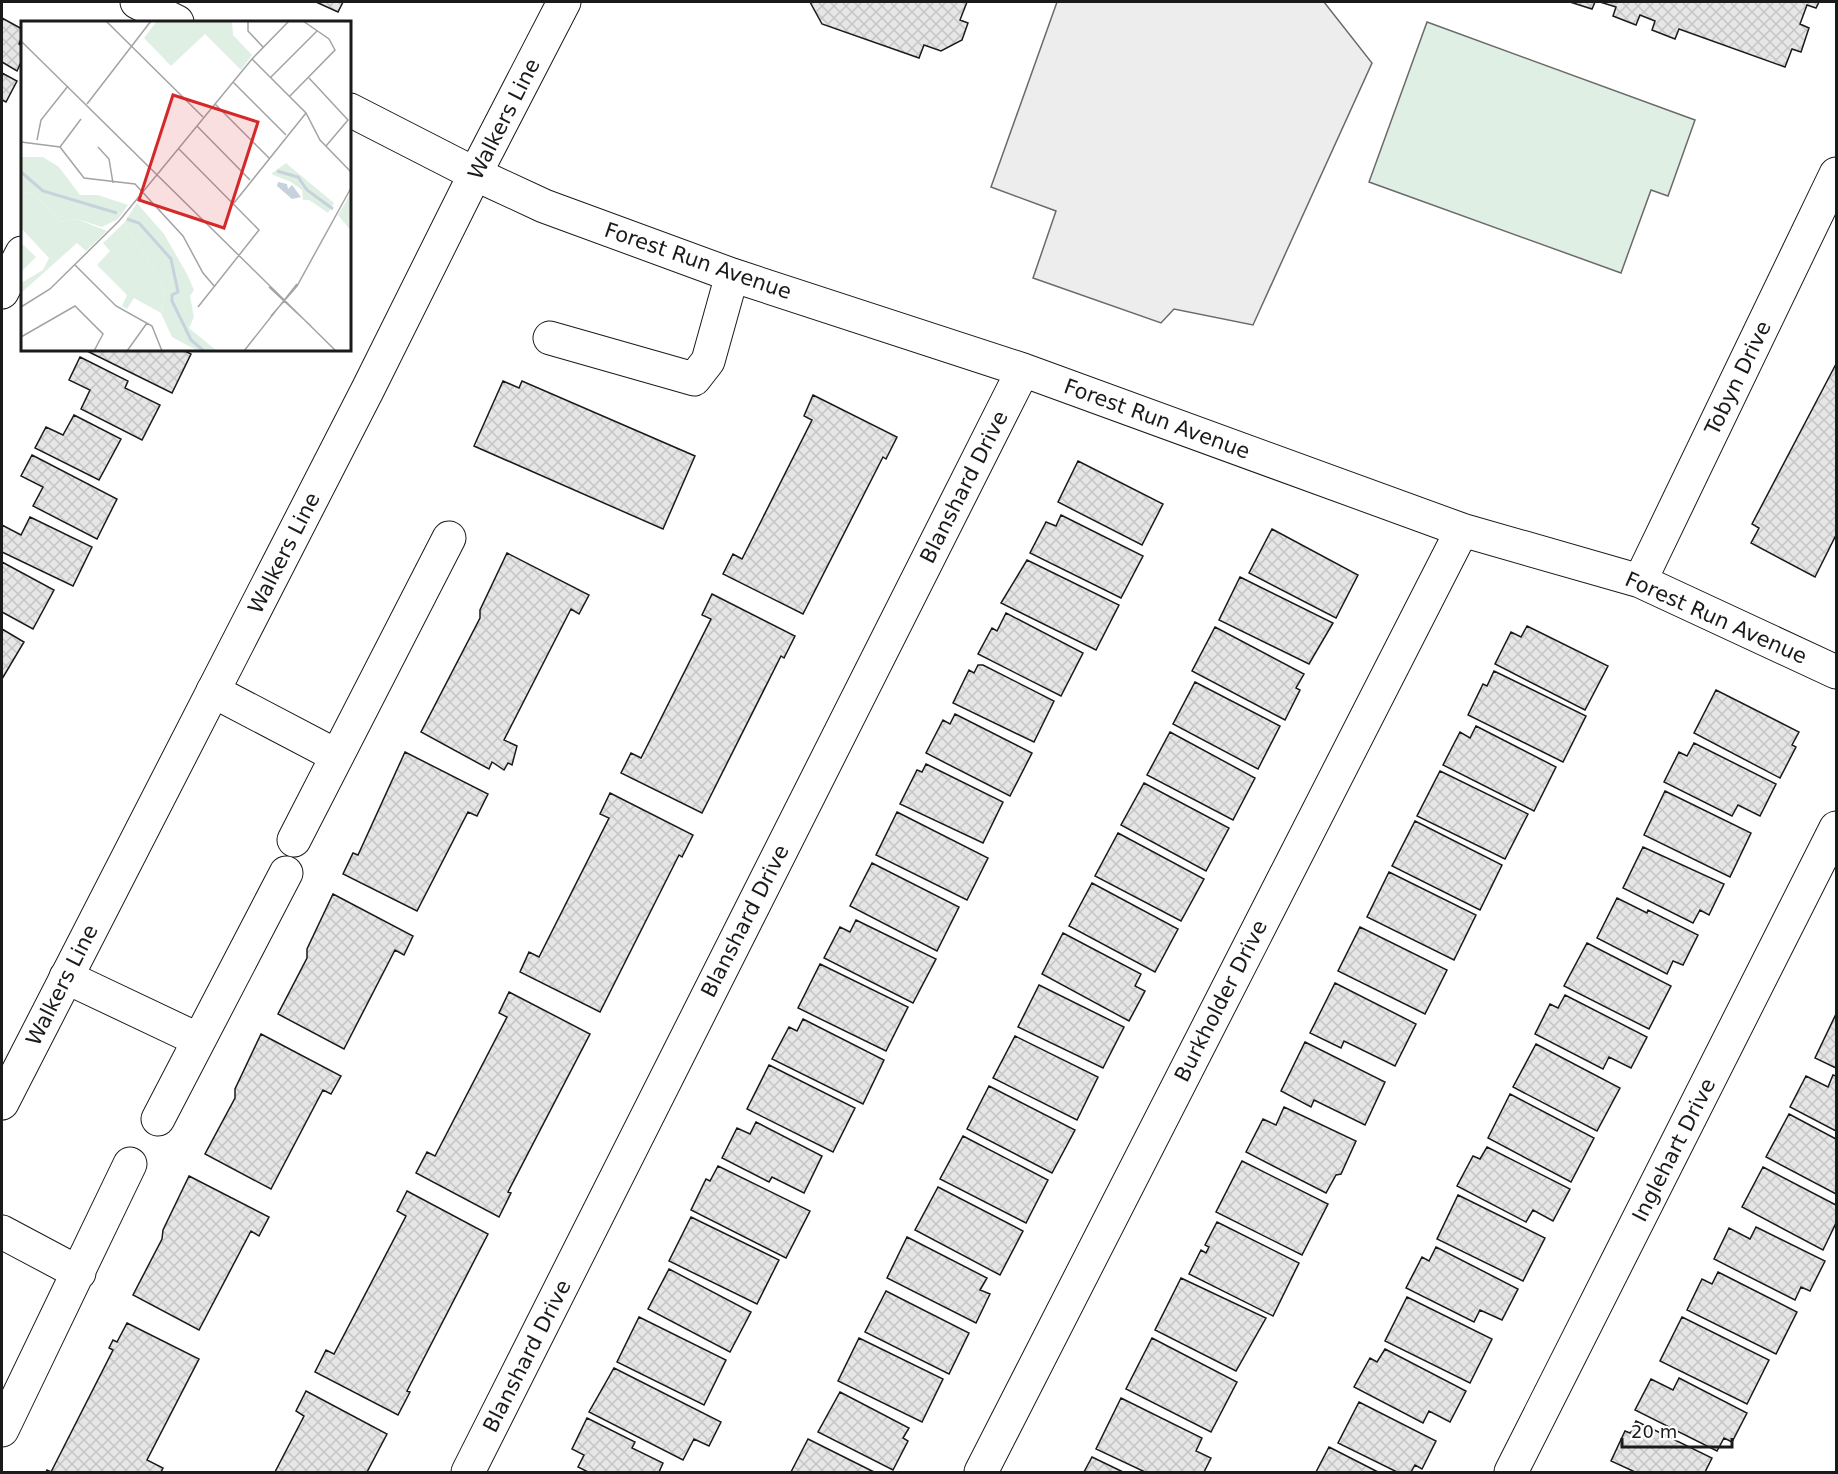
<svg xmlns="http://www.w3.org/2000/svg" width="1838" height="1474" viewBox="0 0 1838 1474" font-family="'DejaVu Sans',sans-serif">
<defs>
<pattern id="building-cross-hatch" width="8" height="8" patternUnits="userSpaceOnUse" patternTransform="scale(1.5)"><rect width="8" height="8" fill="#e6e6e6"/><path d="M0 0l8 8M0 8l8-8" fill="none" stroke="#c5c5c5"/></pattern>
</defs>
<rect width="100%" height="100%" fill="#fff"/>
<!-- garden -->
<path fill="#e0efe3" stroke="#6a6a6a" stroke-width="1.5" d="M1427 22 1695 120 1668 196 1651 190 1621 273 1369 182Z"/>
<!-- parking -->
<path fill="#ededed" stroke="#6a6a6a" stroke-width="1.5" d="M1057 2H1324L1372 63 1253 325 1174 309 1161 323 1033 278 1056 211 991 187Z"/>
<!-- building -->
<path fill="url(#building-cross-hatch)" stroke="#1a1a1a" stroke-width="1.5" d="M316 2H343L338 12Z
M810 2H967L960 20 968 23 962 40 941 51 924 45 919 58 822 24Z
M1570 2H1595L1592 9Z
M1600 2H1819L1816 8 1807 5 1800 24 1809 28 1801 52 1792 49 1785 67 1679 29 1675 39 1652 30 1655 21 1640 15 1636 25 1613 16 1616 7Z
M2 18 22 29V37L19 44 22 46V60L17 71 2 62Z
M2 73 17 81 6 102 2 100Z
M85 350H183L191 354 172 393Z
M80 357 128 381 125 388 160 405 142 440 81 409 90 390 69 380Z
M1836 364V535L1815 577 1751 543 1759 528 1752 524Z
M503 381 519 388 522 381 695 456 663 529 474 446Z
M813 395 897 437 886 459 883 457 803 614 723 574 733 554 742 559 812 420 804 416Z
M74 415 121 439 99 480 35 448 46 427 63 435Z
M32 455 117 499 97 539 33 506 43 487 21 476Z
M1078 461 1163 504 1142 545 1058 502Z
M1061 515 1143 556 1121 598 1030 553 1046 522 1056 526Z
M30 517 92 547 73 586 2 552V525L21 535Z
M1272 529 1358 575 1336 618 1249 573Z
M507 553 589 595 579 614 571 609 504 740 517 746 512 765 508 763 504 770 492 762 489 769 421 732 480 618V610Z
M1027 560 1119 605 1096 650 1001 603Z
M2 562 54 590 33 629 2 612Z
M1240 577 1333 623 1309 664 1219 620Z
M712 594 795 636 784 658 781 656 702 813 621 773 631 753 641 758 711 619 702 615Z
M1006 613 1083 653 1061 696 978 654 992 628 997 631Z
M1527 626 1608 666 1585 710 1495 664 1511 632 1521 637Z
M1215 627 1304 674 1296 688 1300 690 1285 720 1192 671Z
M2 629 24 642 2 679Z
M978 665H983L1054 701 1034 742 953 703 969 670 974 673Z
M1494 671 1586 716 1563 762 1468 715 1483 684 1487 686Z
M1195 682 1280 726 1258 769 1173 724Z
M1716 690 1799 732 1792 745 1796 747 1780 778 1694 733Z
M955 714 1032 753 1010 796 926 753 943 720 950 724Z
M1476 726 1556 767 1534 811 1443 765 1460 732 1470 738Z
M1170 732 1255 778 1233 820 1147 775Z
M1694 743 1776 784 1760 816 1738 805 1732 816 1664 782 1679 752 1687 756Z
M405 752 488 794 477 816 468 812 417 911 343 874 353 853 358 855Z
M926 764 1003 802 983 843 900 804 917 770 922 772Z
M1440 771 1528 814 1505 859 1417 816Z
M1144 783 1229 828 1206 871 1121 825Z
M1665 791 1751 833 1730 877 1644 835Z
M610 793 693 835 682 857 679 855 600 1012 520 972 529 952 539 957 609 818 600 814Z
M897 812 988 858 967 900 876 855Z
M1415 821 1502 865 1480 910 1392 866Z
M1118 833 1204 879 1181 921 1095 876Z
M1643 847 1724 884 1709 915 1700 910 1693 923 1623 888Z
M872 863 959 907 937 951 850 906Z
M1389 872 1476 915 1454 960 1367 917Z
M1092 883 1178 929 1155 972 1069 926Z
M333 894 413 936 404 955 395 950 344 1049 278 1014 307 958V949Z
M1617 898 1647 913 1648 910 1698 935 1683 965 1673 961 1667 974 1597 938Z
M856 920 936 959 913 1003 824 958 840 927 850 932Z
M1360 927 1447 970 1425 1014 1338 971Z
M1063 933 1141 974 1135 986 1145 991 1129 1021 1042 974Z
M1587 943 1671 986 1649 1029 1564 986Z
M820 964 908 1007 886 1051 798 1008Z
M1335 983 1416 1024 1395 1066 1344 1041 1341 1048 1310 1033Z
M1039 985 1124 1027 1103 1068 1018 1027Z
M509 992 590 1034 508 1192 511 1193 499 1217 416 1173 427 1152 435 1156 507 1017 499 1013Z
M1565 995 1647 1037 1631 1068 1609 1057 1603 1069 1535 1034 1550 1004 1558 1008Z
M1836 1014V1068L1815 1058Z
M803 1019 884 1060 863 1104 772 1059 789 1027 797 1031Z
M261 1034 341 1076 331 1094 323 1090 271 1189 205 1154 235 1098V1089Z
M1015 1036 1098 1077 1077 1120 993 1078Z
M1305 1042 1385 1082 1365 1125 1314 1100 1311 1107 1281 1091Z
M1536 1044 1620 1088 1597 1131 1513 1087Z
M769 1065 855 1108 833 1152 747 1109Z
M1833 1075 1836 1076V1131L1790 1107 1806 1076 1828 1087Z
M989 1086 1075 1130 1052 1173 967 1129Z
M1510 1094 1594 1138 1571 1182 1488 1138Z
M1284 1107 1356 1141 1341 1174 1336 1175 1326 1193 1246 1152 1263 1119 1276 1125Z
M1789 1114 1836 1139V1194L1766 1157Z
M756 1122 822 1156 804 1193 772 1177 769 1182 722 1158 737 1128 750 1134Z
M963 1136 1048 1180 1026 1223 940 1179Z
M1487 1147 1570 1189 1553 1221 1533 1210 1526 1222 1457 1186 1473 1156 1480 1159Z
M1242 1161 1328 1204 1302 1255 1216 1212Z
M718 1166 810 1211 786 1258 691 1210 706 1179 710 1181Z
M1763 1167 1836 1205V1223L1823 1250 1742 1207Z
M189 1176 269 1217 259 1236 251 1231 199 1330 133 1295 162 1239 163 1230Z
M938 1187 1023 1231 1000 1275 915 1230Z
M407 1191 488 1234 407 1391 410 1392 398 1415 315 1372 326 1350 334 1354 406 1216 397 1211Z
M1458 1195 1545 1238 1523 1281 1437 1239Z
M691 1217 779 1260 757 1304 669 1261Z
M1217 1222 1299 1263 1273 1316 1189 1274 1201 1250 1206 1253 1209 1247 1205 1245Z
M1756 1227 1825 1261 1810 1291 1801 1287 1795 1300 1714 1259 1729 1228 1750 1239Z
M907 1237 987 1278 980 1290 990 1294 976 1323 887 1278Z
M1436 1247 1518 1289 1502 1320 1480 1310 1474 1322 1406 1288 1422 1257 1429 1261Z
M669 1269 751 1312 730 1352 648 1309Z
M1718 1272 1797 1312 1776 1354 1687 1310 1702 1279 1712 1284Z
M1181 1278 1266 1318 1236 1371 1155 1330Z
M886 1291 969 1333 949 1374 865 1332Z
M1407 1297 1492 1339 1470 1383 1385 1341Z
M639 1317 726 1360 704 1405 617 1362Z
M1682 1317 1769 1360 1747 1404 1660 1361Z
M127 1323 199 1359 147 1460 163 1468 161 1472H46L47 1470 51 1472 113 1350 109 1348 113 1340 117 1342Z
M859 1338 943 1379 922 1422 838 1381Z
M1152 1338 1237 1382 1211 1432 1126 1389Z
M1385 1349 1466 1391 1450 1422 1429 1411 1423 1423 1354 1387 1370 1358 1377 1362Z
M614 1368 721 1422 709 1446 694 1439 683 1460 589 1412Z
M1679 1378 1747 1413 1732 1442 1724 1438 1717 1451 1635 1410 1651 1379 1673 1390Z
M306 1391 387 1434 367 1472H275L304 1416 296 1411Z
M840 1392 909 1428 903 1438 908 1441 893 1470 818 1432Z
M1121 1398 1202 1438 1196 1451 1211 1458 1204 1472H1145L1096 1449Z
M1359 1402 1436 1441 1422 1469 1415 1465 1411 1472H1397L1338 1443Z
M587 1418 635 1442 632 1448 663 1463 659 1472H588L578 1467 584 1455 572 1449Z
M1636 1421 1712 1458 1705 1472H1635L1611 1461 1625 1431 1630 1433Z
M808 1439 874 1472H791Z
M1329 1447 1378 1472H1316Z
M1092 1457 1123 1472H1084Z"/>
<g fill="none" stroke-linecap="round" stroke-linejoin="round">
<defs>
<path id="minor" d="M137 2 177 22
M350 110 475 174 544 206 732 275 1023 370 1462 530 1640 581 1836 672
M2 292 22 253
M550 338 694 379 708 361 732 275
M1640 581 1836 174
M213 691 337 756
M294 840 449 538
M66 977 199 1040
M158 1119 286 873
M2 1232 79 1273
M2 1430 130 1164
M468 1472 1023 370
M981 1472 1462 530
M1511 1472 1836 828"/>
<path id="major" d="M2 1103 368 389 475 174 564 2"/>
</defs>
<!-- minor casing -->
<use href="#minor" stroke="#1a1a1a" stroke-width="35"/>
<!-- major casing -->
<use href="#major" stroke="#1a1a1a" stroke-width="35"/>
<!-- minor -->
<use href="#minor" stroke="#fff" stroke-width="33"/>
<!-- major -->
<use href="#major" stroke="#fff" stroke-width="33"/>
</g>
<g text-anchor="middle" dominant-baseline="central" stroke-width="4.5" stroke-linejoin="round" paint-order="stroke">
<!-- street labels -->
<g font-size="21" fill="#1a1a1a" stroke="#fff">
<text transform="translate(504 119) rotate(-63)">Walkers Line</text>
<text transform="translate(698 261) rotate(19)">Forest Run Avenue</text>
<text transform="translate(1738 378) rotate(-64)">Tobyn Drive</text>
<text transform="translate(1157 419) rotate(20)">Forest Run Avenue</text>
<text transform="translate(964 487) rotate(-63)">Blanshard Drive</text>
<text transform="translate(284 553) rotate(-63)">Walkers Line</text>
<text transform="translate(1716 618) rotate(24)">Forest Run Avenue</text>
<text transform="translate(745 921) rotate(-63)">Blanshard Drive</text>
<text transform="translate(62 985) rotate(-63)">Walkers Line</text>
<text transform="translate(1221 1001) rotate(-63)">Burkholder Drive</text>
<text transform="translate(1674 1150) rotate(-63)">Inglehart Drive</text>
<text transform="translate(527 1356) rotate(-63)">Blanshard Drive</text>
</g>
</g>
<!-- overview -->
<g transform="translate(21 21)">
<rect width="330" height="330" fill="#fff"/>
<path d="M0 136H22L38 146 59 174H77L107 184 97 198 81 206 56 198 39 201 14 173 0 171ZM265 142 313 182 307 192 288 179H282L281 169 270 161 250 153ZM330 172V210L317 194ZM116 182 143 213 166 253 173 269 169 275 173 296 168 307 196 330H177L151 316 140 292 144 273 137 256 103 202Z" fill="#e0efe3"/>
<path d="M136 0H211L212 14 231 34 220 49 184 13 150 45 123 17ZM0 171 14 173 39 201 56 198 86 210 65 230 56 222 0 272V262L22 249 28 237 0 207ZM103 202 137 256 144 273 140 292 113 277 106 288 101 285 106 274 76 244 89 230 82 222Z" fill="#e0efe3"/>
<path d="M149 4 169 24 150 34 130 22ZM16 187 40 210 28 222 4 199ZM0 222 15 236 1 250 0 249ZM108 238 125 256 115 265 98 248Z" fill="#e0efe3"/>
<path d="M257 161 266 163 267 168 271 164 280 176 271 178 256 165Z" fill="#c6d2dc"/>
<path fill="none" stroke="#c6d2dc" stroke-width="3" d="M256 150 277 156 286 169 312 188M0 151 22 170 96 192M106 198 118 202 150 238 157 271 151 274V280L170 319 183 330"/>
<path fill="none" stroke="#a3a3a3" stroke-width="1.5" d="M85 0 182 96M227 0V10L242 26M0 20 315 330M231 38 285 92 299 119 330 151M249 57 296 10M288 57 327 99 305 125M212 61 265 114M268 76 314 29 308 18 282 0M66 83 130 0M194 83 248 137M176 105 229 159M16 119 20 99 47 65M0 121 39 126 63 157 114 163 162 215 182 252 194 266M39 126 60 98M77 126 88 138 92 162M158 128 238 209 177 286M213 182 285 92M54 244 95 285 131 305 141 330M248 266 290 305M0 286 29 268 98 200 231 38 268 0M250 295 276 265 330 167M0 316 54 285 82 313 73 330M106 330 126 302M223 330 276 263"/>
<path fill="#d62828" fill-opacity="0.15" stroke="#d62828" stroke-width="3" d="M152 74 237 101 203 207 118 179Z"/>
<rect width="330" height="330" fill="none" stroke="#1a1a1a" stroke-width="3"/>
</g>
<!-- border -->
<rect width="1838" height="1474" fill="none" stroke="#1a1a1a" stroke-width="6"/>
<!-- scale -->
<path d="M1622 1438v9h110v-9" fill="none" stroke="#1a1a1a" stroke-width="3"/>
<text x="1631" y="1438" font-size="18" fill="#1a1a1a" stroke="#ffffff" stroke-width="4.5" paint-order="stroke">20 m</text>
</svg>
